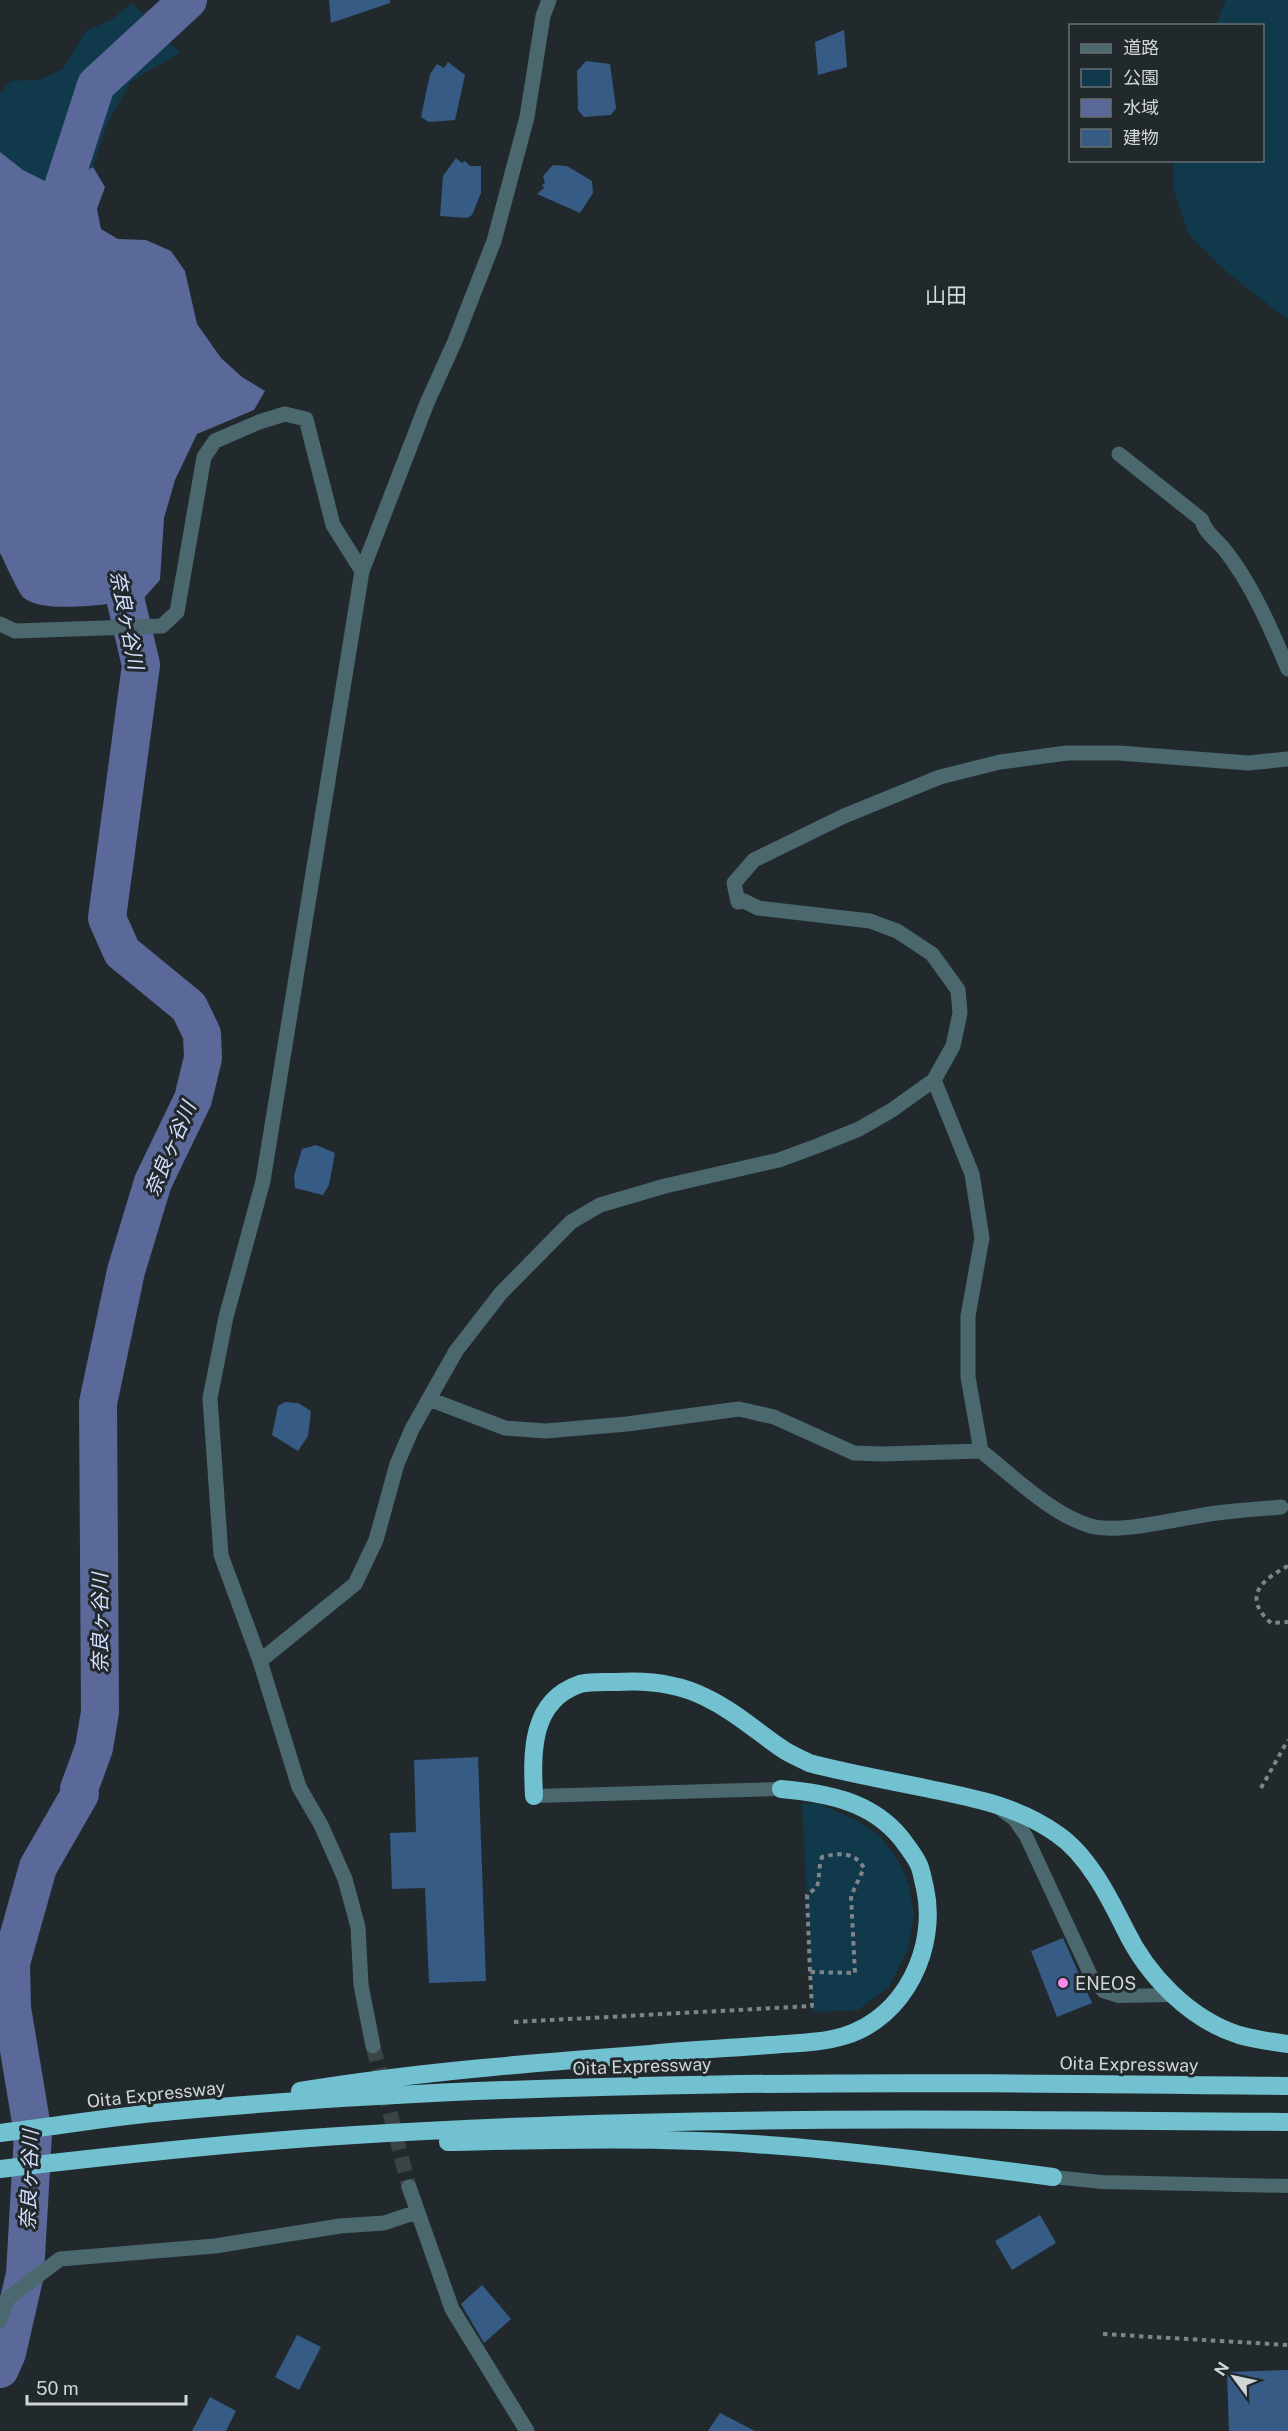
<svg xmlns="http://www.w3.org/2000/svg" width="1288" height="2431" viewBox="0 0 1288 2431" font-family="'Public Sans','Noto Sans JP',sans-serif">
<rect width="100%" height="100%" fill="#22292d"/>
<!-- green -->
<path fill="#10394b" d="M1226 0H1288V320L1229 274 1189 235 1174 191V161L1262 160V26L1216 25Z
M133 3 180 53 131 81 107 124 93 167 55 186 23 170 0 152V93L11 81 39 80 63 69 86 31 111 20Z
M817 1803 858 1821 879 1835 898 1860 909 1885 914 1916 908 1949 889 1987 858 2010 813 2012 802 1804Z"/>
<!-- water -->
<path fill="#5a689a" d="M0 152 23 170 55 186 93 167 105 187 97 209 101 229 118 239 146 240 171 251 185 271 197 324 221 358 242 377 265 391 254 410 197 434 175 480 164 518 160 580 143 599C116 603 46 615 24 598 18 593 5 562 0 553Z"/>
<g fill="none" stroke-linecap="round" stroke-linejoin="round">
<!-- river -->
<path stroke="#5a689a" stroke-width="38" d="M49 230 96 85 188 0
M0 2369 7 2353 25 2274 33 2134 12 2008 11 1963 38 1867 80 1794 79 1789 94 1748 100 1712 98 1403 126 1271 153 1182 193 1099 203 1058 202 1034 189 1007 122 952 107 918 141 665 114 551"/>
</g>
<!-- building -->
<path fill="#365c86" d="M329 0H390V3L331 23Z
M844 30 847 67 818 75 815 42Z
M586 61 610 64 616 108 611 115 584 117 578 110 577 71Z
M448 62 465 75 455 120 429 122 421 117 430 74 437 64 444 68Z
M456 158 462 163 465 161 470 166H481V193L472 215 467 218 440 216 443 176Z
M553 165 567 166 592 181 593 193 580 213 537 194 544 188 542 185 545 183 543 176Z
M316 1145 335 1153 329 1185 323 1195 295 1188 294 1176 302 1149Z
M285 1402 298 1403 311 1411 308 1436 298 1451 272 1435 278 1406Z
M478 1757 486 1981 429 1983 425 1888 392 1889 390 1833 416 1832 414 1760Z
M1063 1938 1092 2003 1057 2017 1031 1951Z
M1040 2215 1056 2243 1012 2270 995 2241Z
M482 2285 511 2319 484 2343 461 2304Z
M297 2335 321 2347 299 2390 275 2377Z
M1288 2370V2431H1229L1227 2372Z
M210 2397 236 2411 226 2431H192Z
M720 2413 755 2431H708Z"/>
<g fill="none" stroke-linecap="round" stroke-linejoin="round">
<!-- minor-tunnel -->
<path stroke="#3c4347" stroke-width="15" stroke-dasharray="15 8" stroke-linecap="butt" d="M373 2046 409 2187"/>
<!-- path -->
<path stroke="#7e8488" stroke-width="4" stroke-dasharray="4.5 4.5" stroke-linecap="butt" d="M1288 1566C1261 1580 1242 1597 1271 1623L1288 1622
M1261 1788 1288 1740
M514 2022 812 2006 810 1972 855 1973 851 1896 864 1868C854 1851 839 1853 822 1857 818 1869 820 1876 817 1887L807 1895 810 1972
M1103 2334 1288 2345"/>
<!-- service -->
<path stroke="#4a686e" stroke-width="14" d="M534 1796 781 1789
M1003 1811 1014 1819 1026 1836 1092 1978 1103 1991 1119 1996 1173 1995
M1053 2177 1102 2182 1288 2186"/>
<!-- minor -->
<path stroke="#4a686e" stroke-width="15" d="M1119 454 1202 520C1204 532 1217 540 1224 549 1252 584 1271 629 1288 669
M0 624 15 631 162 626 177 612 204 457 215 441 259 422 285 414 306 419 333 525 362 571
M934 1080 972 1174 982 1238 968 1316V1377L981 1451
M429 1399 505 1428 546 1431 627 1424 739 1409 774 1417 854 1453 882 1454 981 1451C1013 1476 1055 1518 1095 1527 1124 1533 1185 1517 1217 1513 1238 1510 1259 1509 1281 1507
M260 1661 355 1584 376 1540 397 1464 412 1429 456 1351 501 1293 571 1222 600 1205 665 1186 779 1160 817 1146 859 1129 892 1110 934 1080 953 1046 960 1013 958 990 932 954 897 931 870 921 758 908 744 901 738 902 734 883 754 860 844 816 940 777 1000 762 1067 753H1119L1248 763 1288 759
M373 2046 361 1985 358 1927 345 1879 321 1825 299 1787 260 1661 221 1555 210 1398 226 1317 263 1181 362 571 427 403 455 341 494 241 527 117 543 16 549 0
M409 2187 452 2309 527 2431
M0 2320 7 2299 60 2259 215 2246 340 2226 384 2223 417 2212"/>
<!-- motorway -->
<path stroke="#71c1d0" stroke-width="18" d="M534 1796C532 1753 530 1701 580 1684 591 1681 605 1682 616 1682 646 1680 679 1684 705 1697 734 1711 755 1730 781 1748 789 1754 800 1758 809 1763 847 1773 886 1780 925 1788 972 1798 1016 1805 1057 1834 1088 1855 1109 1897 1125 1929 1147 1975 1189 2019 1239 2035 1254 2039 1272 2042 1288 2044
M300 2091C416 2072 533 2063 650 2054 690 2050 730 2048 770 2045 795 2043 821 2043 844 2036 905 2018 938 1947 925 1888 923 1881 922 1872 919 1865 915 1856 907 1846 901 1838 871 1801 826 1793 781 1789
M0 2133C58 2126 116 2116 174 2111 544 2077 917 2082 1288 2086
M448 2142C549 2140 652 2137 754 2144 854 2151 954 2164 1053 2177
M0 2169C118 2155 236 2142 355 2135 666 2115 977 2119 1288 2122"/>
</g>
<!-- markers -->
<circle fill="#f987e9" stroke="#22292d" stroke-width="2" cx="1063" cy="1983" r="6"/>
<g text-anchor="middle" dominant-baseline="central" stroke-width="6" stroke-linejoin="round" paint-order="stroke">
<!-- poi labels -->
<g font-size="18" fill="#d1d6d9" stroke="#22292d" text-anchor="start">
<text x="1075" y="1983">ENEOS</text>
</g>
<!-- street labels -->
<g font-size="18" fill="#d1d6d9" stroke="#22292d">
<text transform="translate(1129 2064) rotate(1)">Oita Expressway</text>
<text transform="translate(642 2066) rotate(-2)">Oita Expressway</text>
<text transform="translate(156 2094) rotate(-6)">Oita Expressway</text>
</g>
<!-- water labels -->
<g font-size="20" font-style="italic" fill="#d6e0ff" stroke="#22292d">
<text transform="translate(127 620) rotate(79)">奈良ヶ谷川</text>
<text transform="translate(170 1149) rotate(-67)">奈良ヶ谷川</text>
<text transform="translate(100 1623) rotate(-90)">奈良ヶ谷川</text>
<text transform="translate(29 2180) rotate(-88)">奈良ヶ谷川</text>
</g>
<!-- quarter labels -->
<g font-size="21" fill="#d1dbe0" stroke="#22292d">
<text x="946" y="295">山田</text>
</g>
</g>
<!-- legend -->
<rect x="1069" y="24" width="195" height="138" fill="#22292d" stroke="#686e72" stroke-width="1.5"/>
<rect x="1081" y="44" width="30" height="9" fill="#4a686e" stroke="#686e72" stroke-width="1.5"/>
<text x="1123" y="54" font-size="18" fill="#d1d6d9">道路</text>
<rect x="1081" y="69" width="30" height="18" fill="#10394b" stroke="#686e72" stroke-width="1.5"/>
<text x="1123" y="84" font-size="18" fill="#d1d6d9">公園</text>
<rect x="1081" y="99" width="30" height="18" fill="#5a689a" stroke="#686e72" stroke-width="1.5"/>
<text x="1123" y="114" font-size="18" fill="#d1d6d9">水域</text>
<rect x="1081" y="129" width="30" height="18" fill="#365c86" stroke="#686e72" stroke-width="1.5"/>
<text x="1123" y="144" font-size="18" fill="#d1d6d9">建物</text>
<!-- north arrow -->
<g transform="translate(1234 2377) rotate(303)" stroke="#22292d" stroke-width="4.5" paint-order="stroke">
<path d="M0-4.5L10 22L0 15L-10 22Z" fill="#d1d6d9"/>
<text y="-9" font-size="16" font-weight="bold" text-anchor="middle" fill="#d1d6d9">N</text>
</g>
<!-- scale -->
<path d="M27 2395v9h159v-9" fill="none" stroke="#d1d6d9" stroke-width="3"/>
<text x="36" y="2395" font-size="18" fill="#d1d6d9" stroke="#22292d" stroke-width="4.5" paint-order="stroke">50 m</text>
</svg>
